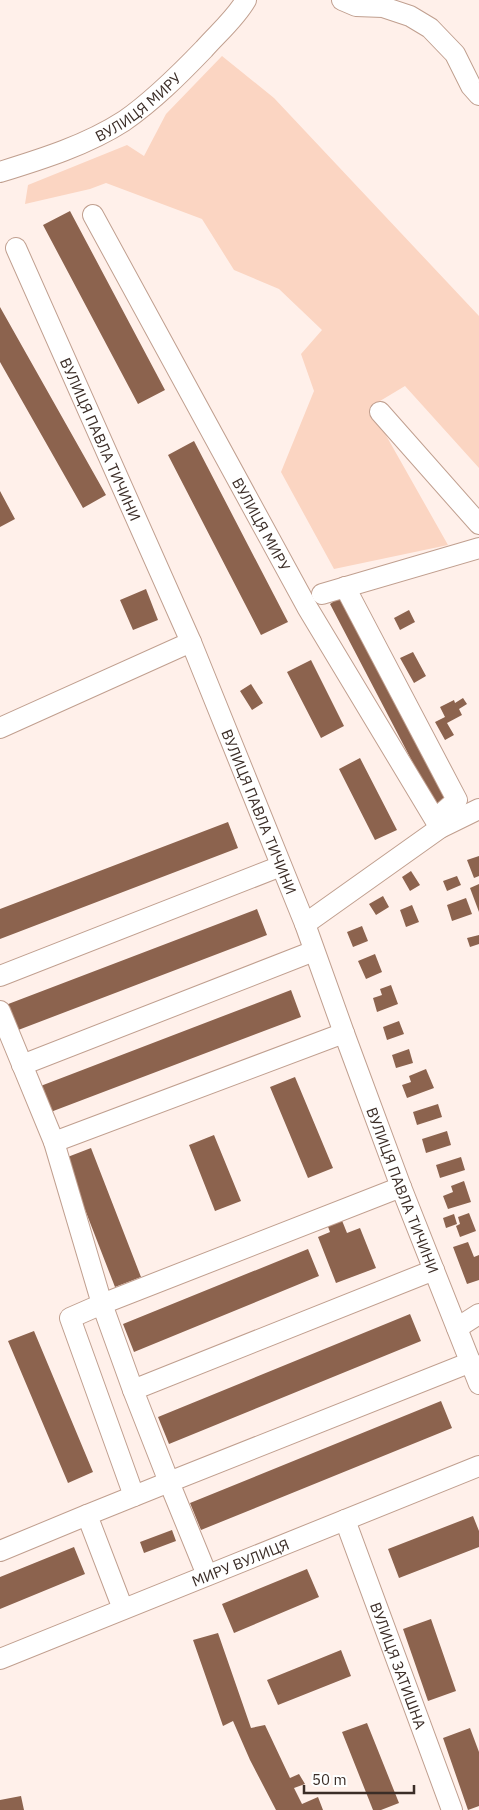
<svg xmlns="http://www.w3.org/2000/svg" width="479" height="1810" viewBox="0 0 479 1810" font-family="'IBM Plex Sans',sans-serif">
<rect width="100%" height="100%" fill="#fff0ea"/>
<!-- green -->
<path fill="#fbd5c2" d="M222 56 274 98 479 316V468L405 386 370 407 448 545 334 569 281 472 314 391 301 354 322 330 279 289 234 270 202 219 106 183 90 189 25 204 28 185 127 145 144 156 166 114Z"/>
<!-- building -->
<path fill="#8c634e" d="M70 211 165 390 138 404 43 225Z
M0 307 106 495 83 508 0 362Z
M194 441 288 622 261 635 168 455Z
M0 491 15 519 0 527Z
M146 589 158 620 133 630 120 600Z
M343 595 449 800 436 807 330 604Z
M409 610 415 622 400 630 394 618Z
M413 652 426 676 414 683 400 658Z
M311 660 344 726 321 738 287 672Z
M251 684 263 703 252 710 240 691Z
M463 698 467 704 459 709 462 715 447 723 454 735 445 740 435 722 445 717 440 707 454 700 455 703Z
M360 758 397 830 375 840 339 769Z
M228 822 238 848 0 939V909Z
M479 856V876L474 878 467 860Z
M411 871 420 885 410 891 402 877Z
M457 876 461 885 447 891 443 881Z
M479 884V912L470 888Z
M383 896 389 907 376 915 369 904Z
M466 898 472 914 452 921 447 905Z
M412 905 419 922 406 927 400 910Z
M257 909 267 935 13 1032 3 1006Z
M362 926 368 941 353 947 347 932Z
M479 935V944L470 947 467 938Z
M375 954 382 972 366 979 358 961Z
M391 985 398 1004 377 1012 373 998 382 995 380 989Z
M291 990 301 1017 48 1113 38 1087Z
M399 1021 404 1034 387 1040 383 1027Z
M409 1049 413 1063 396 1068 392 1055Z
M426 1069 434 1088 407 1098 402 1085 411 1082 409 1076Z
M295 1077 333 1168 308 1178 270 1087Z
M438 1104 442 1117 417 1125 413 1112Z
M447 1131 451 1145 426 1153 422 1139Z
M214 1135 241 1201 215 1211 189 1145Z
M91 1148 141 1277 115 1287 65 1158Z
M461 1157 465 1170 440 1178 436 1165Z
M464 1181 471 1202 448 1209 443 1196 453 1192 451 1186Z
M469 1213 476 1231 460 1237 456 1226 460 1224 458 1217Z
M454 1214 457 1224 446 1228 443 1218Z
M341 1218 347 1233 360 1228 376 1268 336 1283 318 1237 330 1232 327 1224Z
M468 1242 474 1257 479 1255V1280L467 1284 453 1247Z
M308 1249 319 1276 134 1352 123 1324Z
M410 1314 421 1341 169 1444 158 1417Z
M34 1331 93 1472 68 1483 8 1341Z
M441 1401 452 1428 201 1530 190 1503Z
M473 1516 479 1531V1547L399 1578 388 1549Z
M172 1530 176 1541 144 1553 140 1542Z
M74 1547 85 1574 0 1609V1577Z
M307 1569 319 1597 234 1633 222 1604Z
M431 1619 456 1691 428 1701 403 1629Z
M218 1633 251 1728 265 1725 290 1778 299 1774 305 1784 294 1788 302 1804 318 1797 323 1810H276L250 1760 233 1721 223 1726 193 1640Z
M341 1650 351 1676 278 1705 267 1680Z
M367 1723 399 1803 381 1810H373L342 1732Z
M470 1728 479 1752V1806L468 1810 443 1738Z
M21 1796 24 1810H0V1800Z"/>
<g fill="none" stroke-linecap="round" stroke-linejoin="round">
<defs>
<g id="minor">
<path d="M342 0 356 6 383 7 410 16 430 28 455 54 471 86 479 95"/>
<path id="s1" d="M0 172C42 159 87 145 124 121 153 101 179 75 204 49 218 33 235 19 246 0"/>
<path id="s2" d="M93 215 307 607 440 828"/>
<path id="s3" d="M16 248 191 642 305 924 344 1033 401 1187 479 1384"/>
<path d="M380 412 479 524"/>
<path d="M345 587 457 800 435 819"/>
<path d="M322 594 479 548"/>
<path d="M0 728 191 642"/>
<path d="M305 924 440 828 479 809"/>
<path d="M0 976 281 866"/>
<path d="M0 1011 54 1142 102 1304 70 1318 134 1496"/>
<path d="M22 1065 314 951"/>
<path d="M54 1142 344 1033"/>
<path d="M457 1328 479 1314"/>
<path d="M133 1390 102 1304 401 1187"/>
<path id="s4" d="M345 1520 452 1810"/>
<path d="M0 1551 87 1515"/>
<path d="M207 1575 169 1482 471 1362"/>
<path d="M123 1609 87 1515 169 1482 133 1390 434 1270"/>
<path id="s5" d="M0 1659 479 1466"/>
</g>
</defs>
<!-- minor casing -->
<use href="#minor" stroke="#c09f8f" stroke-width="22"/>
<!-- minor -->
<use href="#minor" stroke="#fff" stroke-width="20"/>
</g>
<g text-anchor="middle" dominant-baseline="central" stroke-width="5" stroke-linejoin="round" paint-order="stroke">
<!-- street labels -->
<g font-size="15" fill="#3b2d27" stroke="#fff">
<text stroke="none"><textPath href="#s1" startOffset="154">ВУЛИЦЯ МИРУ</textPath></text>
<text stroke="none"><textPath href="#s3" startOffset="209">ВУЛИЦЯ ПАВЛА ТИЧИНИ</textPath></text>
<text stroke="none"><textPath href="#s2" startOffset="352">ВУЛИЦЯ МИРУ</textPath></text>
<text stroke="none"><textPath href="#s3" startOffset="614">ВУЛИЦЯ ПАВЛА ТИЧИНИ</textPath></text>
<text stroke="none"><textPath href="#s3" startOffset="1019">ВУЛИЦЯ ПАВЛА ТИЧИНИ</textPath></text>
<text stroke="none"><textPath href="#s5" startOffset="259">МИРУ ВУЛИЦЯ</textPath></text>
<text stroke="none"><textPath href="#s4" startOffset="155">ВУЛИЦЯ ЗАТИШНА</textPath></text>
</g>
</g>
<!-- scale -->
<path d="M304 1785v8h110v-8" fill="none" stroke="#3b2d27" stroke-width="2.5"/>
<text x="312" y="1785" font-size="15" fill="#3b2d27" stroke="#ffffff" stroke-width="4" paint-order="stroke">50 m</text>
</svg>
